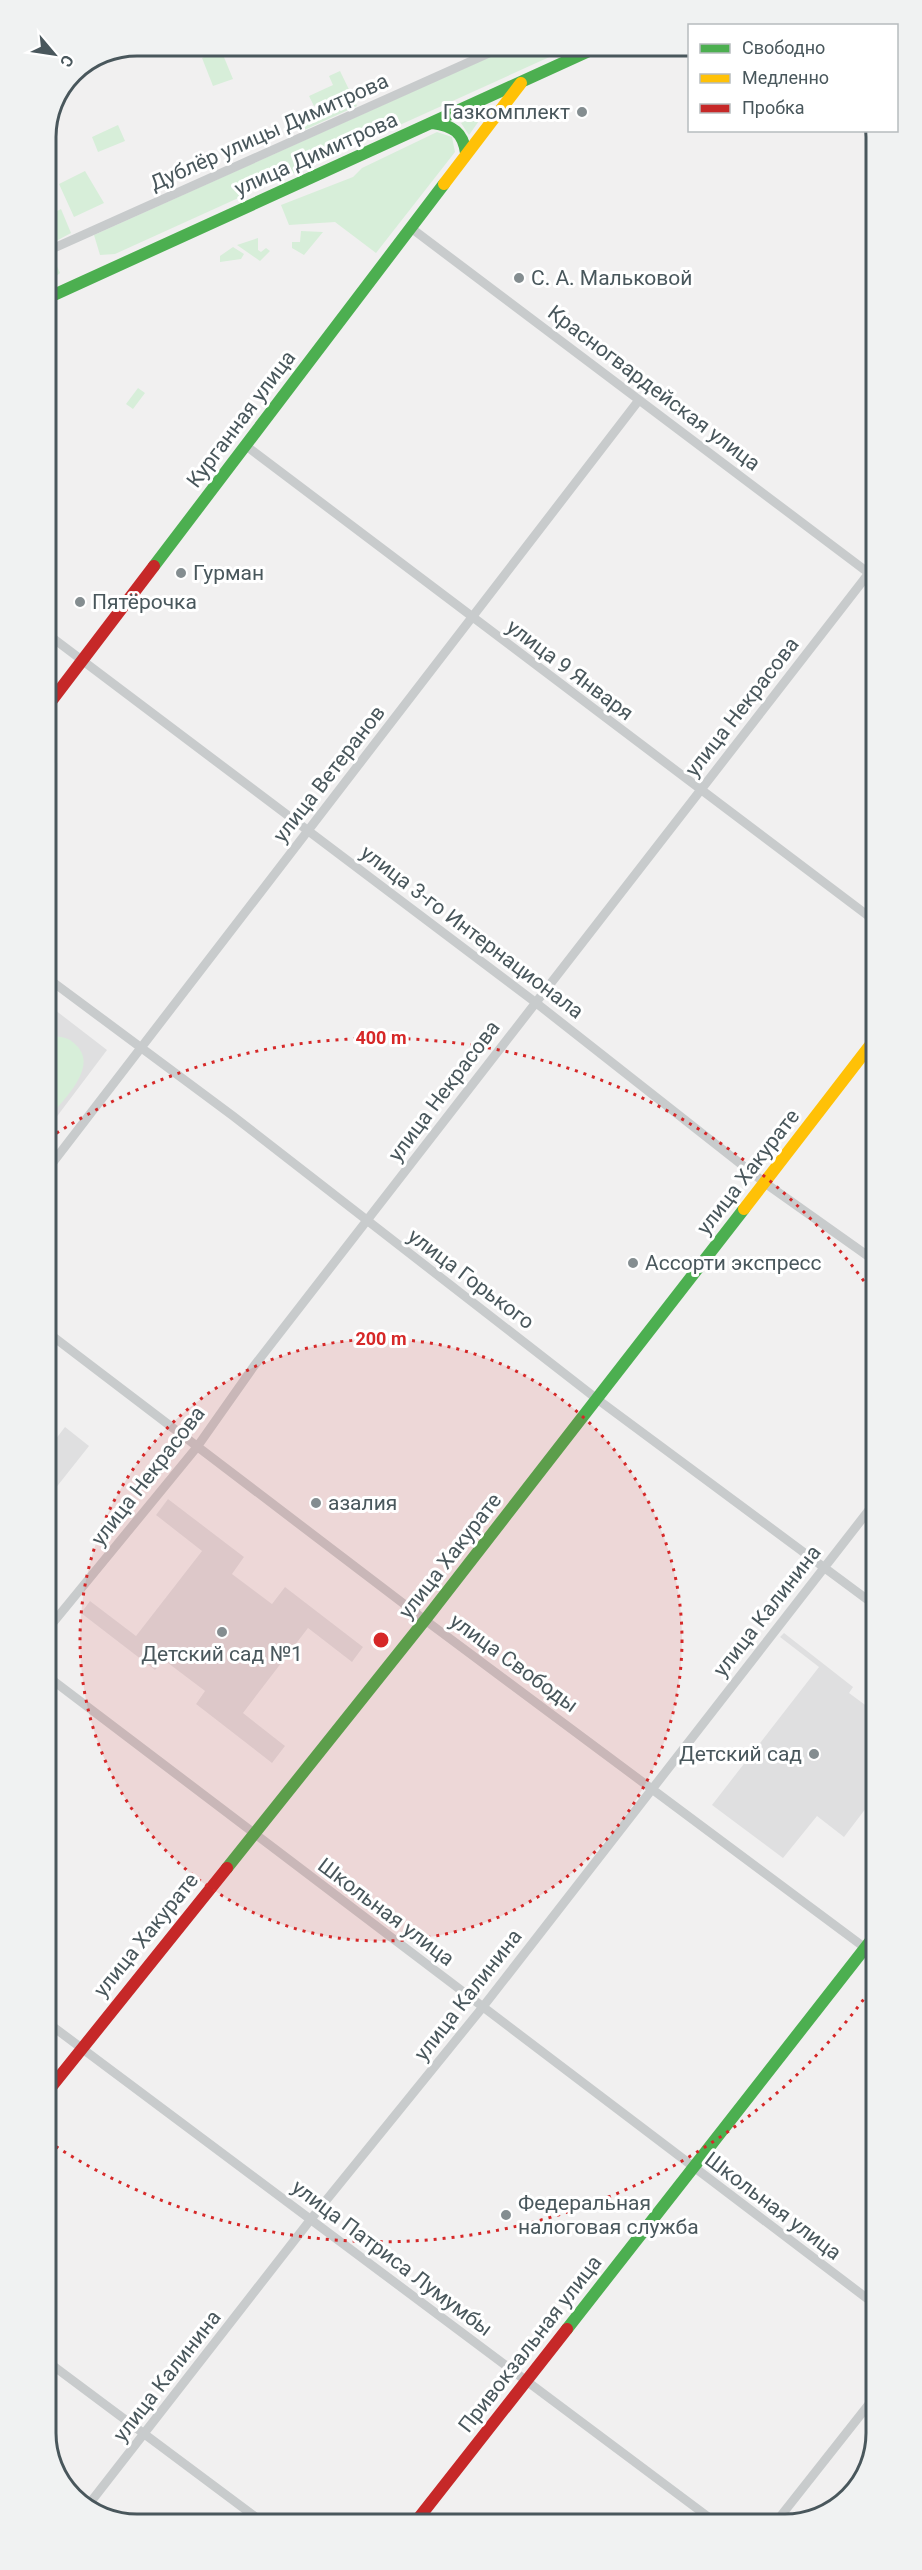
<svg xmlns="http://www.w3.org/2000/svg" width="922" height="2570" viewBox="0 0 922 2570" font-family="Roboto,sans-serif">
<rect width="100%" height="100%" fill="#f1f0f0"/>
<!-- education -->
<path fill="#dfdfe0" d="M46 1003 107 1050 46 1131Z
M65 1427 89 1446 47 1499V1434L55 1440Z
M168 1499 244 1557 232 1574 272 1604 285 1587 363 1647 352 1662 308 1628 243 1713 285 1746 272 1763 196 1704 205 1691 164 1660 155 1670 81 1613 90 1601 136 1636 202 1551 156 1515Z
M784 1633 853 1687 849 1693 876 1713V1795L844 1837 817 1816 783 1858 712 1805 819 1667 780 1637Z"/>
<!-- green -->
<path fill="#d7eed9" d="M516 45H576L115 254 100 255 94 235Z
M221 50 233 79 213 86 202 58Z
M340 71 357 106 300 132 297 126 342 105 337 95 314 106 309 96 333 85 329 76Z
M486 111 469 135 461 123Z
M118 125 125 141 98 152 92 137Z
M437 132 452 137 455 152 376 253 335 222 289 225 281 205 353 177 362 168Z
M85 171 104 203 74 217 59 184Z
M61 209 71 233 45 247V217Z
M301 231 323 232 304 255 292 248V242H300Z
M258 238V250L261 252 266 248 270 251 260 261 237 245Z
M233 247 244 254 241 259 220 262V256Z
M52 255 60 273 45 285V258Z
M138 388 145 393 133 409 126 404Z
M52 1037C62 1036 70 1038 77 1046 99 1069 60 1103 46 1121V1039Z"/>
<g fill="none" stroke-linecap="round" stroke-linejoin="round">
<!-- street -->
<path stroke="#c8cbcc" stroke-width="9" d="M411 228 874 577
M45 252 507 45
M245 445 875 921
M46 633 535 1002 765 1183 875 1261
M46 977 233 1116 597 1399 876 1606
M47 1170 639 400
M47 1332 425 1620 876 1956
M47 1630 197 1447 254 1366 869 573
M47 1676 877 2306
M48 2023 715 2522
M48 2362 265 2524
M86 2508 311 2219 482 2008 876 1501
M776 2522 877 2394"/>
<!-- fast -->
<path stroke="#4caf50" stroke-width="12" d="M433 123C453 126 463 132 466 153
M45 299 602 45
M154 566 444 184
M227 1868 425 1620 744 1209
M567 2329 876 1934"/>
<!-- slow -->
<path stroke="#ffc107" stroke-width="12" d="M444 184 521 83
M744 1209 875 1039"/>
<!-- jam -->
<path stroke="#c62828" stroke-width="12" d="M46 708 154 566
M48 2091 227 1868
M414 2524 567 2329"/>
</g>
<!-- distance rings -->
<circle cx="381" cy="1640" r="301" fill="#d62828" fill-opacity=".12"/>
<g fill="none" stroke="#d62828" stroke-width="3" stroke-dasharray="3 6">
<circle cx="381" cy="1640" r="301"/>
<path d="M874 1985A602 602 0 0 1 49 2142M49 1138A602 602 0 0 1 874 1295"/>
</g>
<!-- markers -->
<g fill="#848d90" stroke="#fff" stroke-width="2">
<circle cx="582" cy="112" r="6"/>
<circle cx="519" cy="278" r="6"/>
<circle cx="181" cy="573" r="6"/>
<circle cx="80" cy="602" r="6"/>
<circle cx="633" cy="1263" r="6"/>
<circle cx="316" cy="1503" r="6"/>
<circle cx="222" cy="1632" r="6"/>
<circle cx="814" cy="1754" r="6"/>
<circle cx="506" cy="2215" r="6"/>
</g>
<g text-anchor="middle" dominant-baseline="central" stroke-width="6" stroke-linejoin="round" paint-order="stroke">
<!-- poi labels -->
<g font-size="21" fill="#49575c" stroke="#fff" text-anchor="start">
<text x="570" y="112" text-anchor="end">Газкомплект</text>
<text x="531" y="278">С. А. Мальковой</text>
<text x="193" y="573">Гурман</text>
<text x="92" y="602">Пятёрочка</text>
<text x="645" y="1263">Ассорти экспресс</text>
<text x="328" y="1503">азалия</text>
<text x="222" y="1654" text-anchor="middle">Детский сад №1</text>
<text x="802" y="1754" text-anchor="end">Детский сад</text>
<text x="518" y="2203">Федеральная<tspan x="518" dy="24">налоговая служба</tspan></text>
</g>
<!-- street labels -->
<g font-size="21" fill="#49575c" stroke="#fff">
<text transform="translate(269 132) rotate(-24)">Дублёр улицы Димитрова</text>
<text transform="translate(316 154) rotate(-24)">улица Димитрова</text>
<text transform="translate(654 388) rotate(37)">Красногвардейская улица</text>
<text transform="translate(241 419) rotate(-53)">Курганная улица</text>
<text transform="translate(570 670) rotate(37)">улица 9 Января</text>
<text transform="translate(742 707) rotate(-52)">улица Некрасова</text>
<text transform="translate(329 774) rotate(-52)">улица Ветеранов</text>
<text transform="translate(472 932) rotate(37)">улица 3-го Интернационала</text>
<text transform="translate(444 1091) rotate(-53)">улица Некрасова</text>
<text transform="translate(748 1172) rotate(-52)">улица Хакурате</text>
<text transform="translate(471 1279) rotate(37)">улица Горького</text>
<text transform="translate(148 1476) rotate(-52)">улица Некрасова</text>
<text transform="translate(450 1556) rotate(-52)">улица Хакурате</text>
<text transform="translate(767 1611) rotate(-52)">улица Калинина</text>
<text transform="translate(514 1663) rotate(36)">улица Свободы</text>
<text transform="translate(386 1912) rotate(37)">Школьная улица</text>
<text transform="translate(146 1935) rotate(-51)">улица Хакурате</text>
<text transform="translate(468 1995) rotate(-52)">улица Калинина</text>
<text transform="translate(773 2206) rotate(37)">Школьная улица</text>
<text transform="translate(392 2258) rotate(37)">улица Патриса Лумумбы</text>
<text transform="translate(530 2344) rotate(-52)">Привокзальная улица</text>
<text transform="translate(167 2376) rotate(-52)">улица Калинина</text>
</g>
</g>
<!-- crop -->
<path d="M0 0H922V2570H0ZM137 56H785A81 81 0 0 1 866 137V2433A81 81 0 0 1 785 2514H137A81 81 0 0 1 56 2433V137A81 81 0 0 1 137 56Z" fill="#f0f2f2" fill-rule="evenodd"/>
<path fill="none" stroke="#49575c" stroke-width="3" d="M137 56H785A81 81 0 0 1 866 137V2433A81 81 0 0 1 785 2514H137A81 81 0 0 1 56 2433V137A81 81 0 0 1 137 56Z"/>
<circle cx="381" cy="1640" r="9" fill="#d62828" stroke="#fff" stroke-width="3"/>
<g font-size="18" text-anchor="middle" font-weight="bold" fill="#d62828" stroke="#fff" stroke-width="6" stroke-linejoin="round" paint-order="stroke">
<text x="381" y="1044">400 m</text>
<text x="381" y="1345">200 m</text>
</g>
<!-- legend -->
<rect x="688" y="24" width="210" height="108" fill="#ffffff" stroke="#b6bcbe" stroke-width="1.5"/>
<rect x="700" y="44" width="30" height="9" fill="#4caf50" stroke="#b6bcbe" stroke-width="1.5"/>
<text x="742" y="54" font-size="18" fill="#49575c">Свободно</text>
<rect x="700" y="74" width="30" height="9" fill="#ffc107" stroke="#b6bcbe" stroke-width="1.5"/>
<text x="742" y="84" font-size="18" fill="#49575c">Медленно</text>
<rect x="700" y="104" width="30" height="9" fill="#c62828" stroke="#b6bcbe" stroke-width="1.5"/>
<text x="742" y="114" font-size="18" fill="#49575c">Пробка</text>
<!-- north arrow -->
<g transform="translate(54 54) rotate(119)" stroke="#ffffff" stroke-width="4.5" paint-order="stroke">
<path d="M0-4.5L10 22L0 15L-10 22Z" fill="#49575c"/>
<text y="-9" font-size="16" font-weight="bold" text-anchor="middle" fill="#49575c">С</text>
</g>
</svg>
